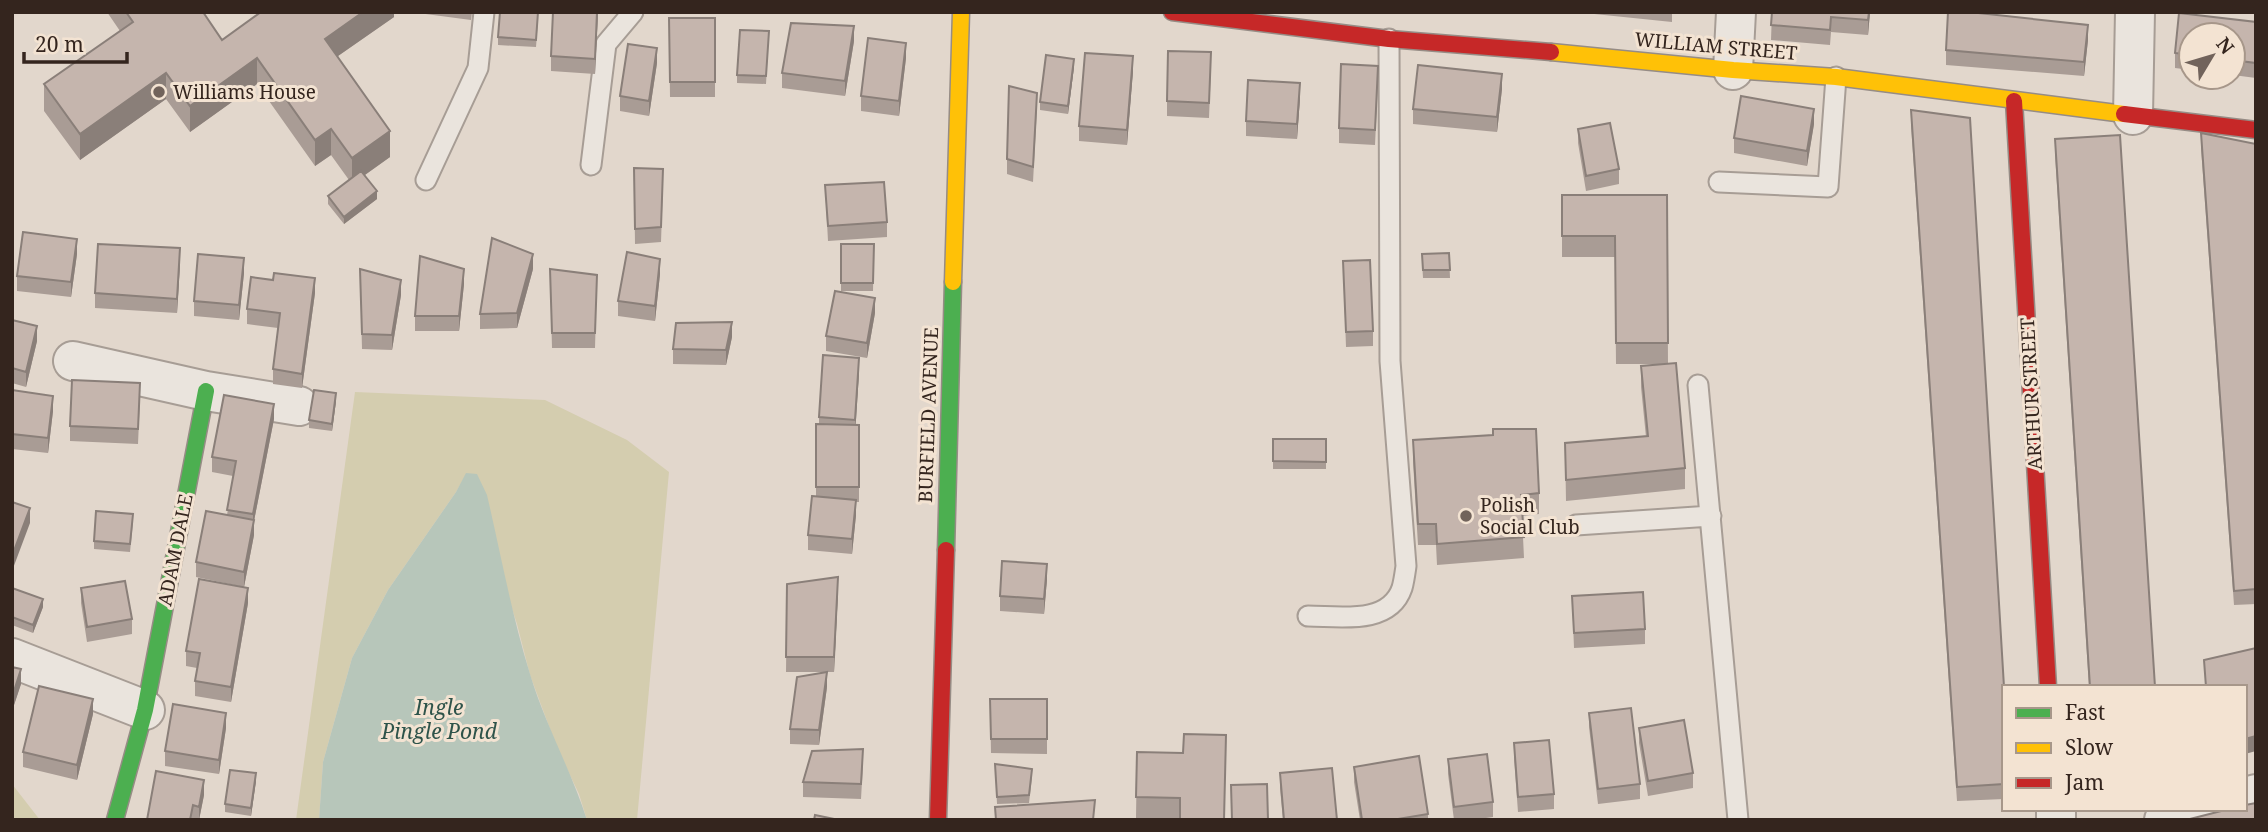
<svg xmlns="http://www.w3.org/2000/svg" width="2268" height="832" viewBox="0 0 2268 832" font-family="'Noto Serif',serif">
<rect width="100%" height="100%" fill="#e2d7cc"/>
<!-- green -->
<path fill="#d4cdaf" d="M355 392 545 400 627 440 669 472 637 820H587L579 794 557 748 530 675 517 624 467 473 456 492 388 590 352 658 323 762 319 820H296Z
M12 784 40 820H12Z"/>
<!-- water -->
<path fill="#b7c6ba" d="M466 473 477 474 487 495C501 555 512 616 530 674 545 724 571 770 587 820H319L323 762 352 658 388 590 456 492Z"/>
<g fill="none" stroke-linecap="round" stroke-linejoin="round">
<defs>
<path id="lane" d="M591 165 606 44 633 12
M426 180 478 68 484 12
M1719 182 1828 187 1836 77
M1698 385 1738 820
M1576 525 1711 516
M1308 616C1338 616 1389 626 1402 588 1404 581 1405 573 1406 566L1390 361 1389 39"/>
<path id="street" d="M1733 70 1736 12
M2133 115 2135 12
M73 361 206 391 299 406
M12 658 145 710
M2245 797 2256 794
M2056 809V820
M2164 820 2201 809"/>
<path id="fast" d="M946 550 953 282
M115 820 145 710 206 391"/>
<path id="slow" d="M1551 52 1733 70 1836 77 2124 114
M953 282 961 12"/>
<path id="jam" d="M1172 12 1389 39 1551 52
M2014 101 2048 687
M2124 114 2256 130
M938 820 946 550"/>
</defs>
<!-- lane casing -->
<use href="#lane" stroke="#a79d95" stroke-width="23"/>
<!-- street casing -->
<use href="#street" stroke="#a79d95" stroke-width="42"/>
<!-- fast casing -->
<use href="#fast" stroke="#968c85" stroke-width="19"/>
<!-- slow casing -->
<use href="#slow" stroke="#968c85" stroke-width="19"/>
<!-- jam casing -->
<use href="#jam" stroke="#968c85" stroke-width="19"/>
<!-- lane -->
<use href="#lane" stroke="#eae4dd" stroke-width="19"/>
<!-- street -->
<use href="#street" stroke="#eae4dd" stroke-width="38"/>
<!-- fast -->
<use href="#fast" stroke="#4caf50" stroke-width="16"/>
<!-- slow -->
<use href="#slow" stroke="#ffc107" stroke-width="16"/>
<!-- jam -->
<use href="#jam" stroke="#c62828" stroke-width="16"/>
</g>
<!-- wall -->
<path fill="#a99c95" d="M107 12H203L222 40 394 12V17L338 56 390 157 365 175 377 199 344 224 328 204V196L349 180 331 155 315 166 257 84 190 132 166 99 80 160 44 111V84L120 31Z
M418 12H472L471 20 418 13Z
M598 12 595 74 551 71V56Z
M1575 12H1672V22Z
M1772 12H1870L1868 35 1831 32 1830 45 1771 40Z
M2179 13 2256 22V78L2233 75V35H2191V70L2175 68V53Z
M669 18H715V97H670Z
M538 20 536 47 498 45V37Z
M769 31 766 84 737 83V75Z
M2088 40 2084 76 1946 65V50Z
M854 41 845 96 782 88V73Z
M906 58 899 116 861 111V96Z
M657 63 649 116 620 111V96Z
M1074 67 1068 114 1040 110V102Z
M1211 67 1209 118 1167 116V101Z
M1133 71 1127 145 1079 141V126Z
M1378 81 1375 145 1339 143V128Z
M1502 89 1497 132 1413 124V109Z
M1300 98 1297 139 1246 136V121Z
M1037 108 1033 182 1007 174V159Z
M1911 110 2004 687V799L1957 801 1911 125Z
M1814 124 1807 166 1734 153V138Z
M1578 129 1619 169V184L1586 191 1578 143Z
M2201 133 2256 144V604L2234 605 2201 148Z
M2055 139 2155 687H2089L2055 154Z
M634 168 663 184 661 242 635 244Z
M825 185 887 222V237L828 241Z
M1562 195H1667L1668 364 1685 468V489L1566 501 1565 443 1646 437 1641 387V366L1662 364H1616L1615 257H1562Z
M841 244H874L873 291H841Z
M1449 253 1450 278H1423L1422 261Z
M77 254 71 297 17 291V276Z
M1343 261 1373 331V346L1346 347Z
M180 263 177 313 95 308V293Z
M360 269 401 295 392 350 362 349Z
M533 269 517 328 480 329V314Z
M550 269 597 275 595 348H552Z
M244 273 239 320 194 316V301Z
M660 274 655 321 618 316V301Z
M464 284 459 331H415V316Z
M315 293 302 388 273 384V369L278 328 247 324V309Z
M875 313 867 358 826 351V336Z
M12 320 37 341 26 387 12 383Z
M732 337 726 365 673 364V349Z
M859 373 855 425H859V502H856V515L852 554 808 550V535L816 496V424H819V417Z
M12 390 53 411 48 453 12 449Z
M140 398 138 444 70 441V426Z
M336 401 332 431 309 428V420Z
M274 419 254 521V535L244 587 196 577V562L227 515 233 476 212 472V457Z
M1273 439H1326V469H1273Z
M1413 440 1539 493V514L1522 516 1524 558 1437 565 1436 545H1418L1413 461Z
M133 522 130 552 94 549V541Z
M1047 579 1044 614 1000 611V596Z
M787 584 838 592 834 672H786Z
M12 588 43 607 33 633 12 625Z
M81 588 132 619V634L87 642 81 603Z
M1572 596 1645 629V644L1574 648Z
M248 603 231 702 195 696V681L197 668 186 666V651Z
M12 667 21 684 14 705H12Z
M827 687 819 745 790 744V729Z
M990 699H1047V754L991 753Z
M1589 713 1640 784V799L1598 804 1589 727Z
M93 714 77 780 23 767V752Z
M226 728 219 774 165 766V751Z
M1639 728 1693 773V788L1648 796 1639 743Z
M1514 743 1554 794V809L1518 812 1514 758Z
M1137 752 1183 753 1180 819 1136 818Z
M1448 759 1493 802V817L1472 820H1454L1448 774Z
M863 764 861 799 803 797V782Z
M995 764 1032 777 1029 803 997 804Z
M1354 767 1428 814V820H1360L1354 782Z
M1280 773 1337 820H1283L1280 788Z
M256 781 251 816 225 812V804Z
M204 795 199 820H147Z"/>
<!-- shaded-wall -->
<path fill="#8a7f79" d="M363 12H394V17L325 65V39Z
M597 12H598L595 74V59Z
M1869 12H1870L1868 35V20Z
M2088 25V40L2084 76V62Z
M854 26V41L845 96V81Z
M906 43V58L899 116V101Z
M657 48V63L649 116V101Z
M1133 56V71L1127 145V130Z
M257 58V84L190 132V106Z
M1074 59V67L1068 114V106Z
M166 73V99L80 160V134Z
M1502 74V89L1497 132V117Z
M1300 83V98L1297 139V124Z
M1814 109V124L1807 166V151Z
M331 129V155L315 166V140Z
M390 131V157L352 184V158Z
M377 191V199L344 224V217Z
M77 239V254L71 297V282Z
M180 248V263L177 313V299Z
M533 254V269L517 328V313Z
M244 258V273L239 320V305Z
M660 259V274L655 321V306Z
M464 269V284L459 331V316Z
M315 278V293L302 388V374Z
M401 280V295L392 350V335Z
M875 298V313L867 358V343Z
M732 322V337L726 365V350Z
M37 326V341L26 387V372Z
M859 358V373L855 435V420Z
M336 393V401L332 431V424Z
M53 396V411L48 453V438Z
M274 404V419L254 521V535L244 587V572L253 528V514Z
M856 500V515L852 554V539Z
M30 508V523L12 571V556Z
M1047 564V579L1044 614V599Z
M838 577V592L834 672V657Z
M248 588V603L231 702V687Z
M43 599V607L33 633V625Z
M21 669V684L14 705V691Z
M827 672V687L819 745V730Z
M93 699V714L77 780V765Z
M226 713V728L219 774V760Z
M2256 736V751L2245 754V739Z
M256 773V781L251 816V808Z
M204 780V795L199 820V807Z"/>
<!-- building -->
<path fill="#c5b5ad" stroke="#8a7f79" stroke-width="2" d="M126 12H203L222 40 261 12H363L325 39 390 131 352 158 331 129 315 140 257 58 190 106 166 73 80 134 44 84 133 22Z
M500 12H538L536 40 498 37Z
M553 12H597L595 59 551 56Z
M1772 12H1869L1868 20 1831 17 1830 30 1771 25Z
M1948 12H1969L2088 25 2084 62 1946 50Z
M2179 13 2256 22V63L2233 60V35H2191V55L2175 53Z
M669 18H715V82H670Z
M791 23 854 26 845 81 782 73Z
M740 30 769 31 766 76 737 75Z
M868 38 906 43 899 101 861 96Z
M628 44 657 48 649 101 620 96Z
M1168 51 1211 52 1209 103 1167 101Z
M1085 53 1133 56 1127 130 1079 126Z
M1046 55 1074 59 1068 106 1040 102Z
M1341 64 1378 66 1375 130 1339 128Z
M1418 65 1502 74 1497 117 1413 109Z
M1248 80 1300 83 1297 124 1246 121Z
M1009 86 1037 93 1033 167 1007 159Z
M1741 96 1814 109 1807 151 1734 138Z
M1911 110 1970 118 2004 687V784L1957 787Z
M1610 123 1619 169 1586 176 1578 129Z
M2201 133 2256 144V589L2234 591Z
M2120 135 2155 687H2090L2055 139Z
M634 168 663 169 661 227 635 229Z
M361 171 377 191 344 217 328 196Z
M884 182 887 222 828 226 825 185Z
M1562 195H1667L1668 343H1616L1615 236H1562Z
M23 232 77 239 71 282 17 276Z
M492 238 533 254 517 313 480 314Z
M98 244 180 248 177 299 95 293Z
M841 244H874L873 283H841Z
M627 252 660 259 655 306 618 301Z
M1449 253 1450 270H1423L1422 254Z
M198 254 244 258 239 305 194 301Z
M420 256 464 269 459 316H415Z
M1370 260 1373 331 1346 332 1343 261Z
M360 269 401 280 392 335 362 334Z
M550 269 597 275 595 333H552Z
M274 273 315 278 302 374 273 369 280 313 247 309 251 277 273 280Z
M835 291 875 298 867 343 826 336Z
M12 320 37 326 26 372 12 368Z
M732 322 726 350 673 349 676 323Z
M823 355 859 358 855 420 819 417Z
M1676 363 1685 468 1566 480 1565 443 1648 436 1641 366Z
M72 380 140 383 138 429 70 426Z
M12 390 53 396 48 438 12 434Z
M314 390 336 393 332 424 309 420Z
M224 395 274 404 253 514 227 510 236 461 212 457Z
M816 424 859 425V487H816Z
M1493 429H1536L1539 493 1521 495 1524 537 1437 544 1436 524H1418L1413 440 1493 435Z
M1273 439H1326V462L1273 461Z
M812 496 856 500 852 539 808 535Z
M12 502 30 508 12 556Z
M96 511 133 514 130 544 94 541Z
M206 511 254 520 244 572 196 562Z
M1002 561 1047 564 1044 599 1000 596Z
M838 577 834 657H786L787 584Z
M199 579 248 588 231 687 195 681 200 653 186 651Z
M125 581 132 619 87 627 81 588Z
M12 588 43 599 33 625 12 617Z
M1643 592 1645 629 1574 633 1572 596Z
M2256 648V736L2245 739V687H2206L2204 660Z
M12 667 21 669 14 691 12 690Z
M827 672 819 730 790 729 797 677Z
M39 686 93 699 77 765 23 752Z
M990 699H1047V739H991Z
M173 704 226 713 219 760 165 751Z
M1631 708 1640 784 1598 789 1589 713Z
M1684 720 1693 773 1648 781 1639 728Z
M1184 734 1226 735 1224 820 1180 819V798L1136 797 1137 752 1183 753Z
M1549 740 1554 794 1518 797 1514 743Z
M863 749 861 784 803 782 812 751Z
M1487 754 1493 802 1454 807 1448 759Z
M1419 756 1428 814 1392 820H1362L1354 767Z
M995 764 1032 769 1029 795 997 797Z
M1332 768 1337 820H1284L1280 773Z
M230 770 256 773 251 808 225 804Z
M156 771 204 780 199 807 193 805 190 820H147Z
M1267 784 1268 820H1232L1231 785Z
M1095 800 1093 820H996L995 807Z
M2256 803V820H2186L2229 809H2245V805Z
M815 815 839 820H814Z"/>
<!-- markers -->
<g fill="#71635b" stroke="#f3e3d2" stroke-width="2.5">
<circle cx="159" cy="92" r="7"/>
<circle cx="1466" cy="516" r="7"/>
</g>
<g text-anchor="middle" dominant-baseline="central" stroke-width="6" stroke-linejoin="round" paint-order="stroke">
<!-- street labels -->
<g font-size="19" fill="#34251e" stroke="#f3e3d2">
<text transform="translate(1716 46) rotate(5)">WILLIAM STREET</text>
<text transform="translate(2031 394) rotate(-93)">ARTHUR STREET</text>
<text transform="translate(928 415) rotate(-88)">BURFIELD AVENUE</text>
<text transform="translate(175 550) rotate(-79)">ADAM DALE</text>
</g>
<!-- poi labels -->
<g font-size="19" fill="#34251e" stroke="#f3e3d2" text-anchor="start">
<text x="173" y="92">Williams House</text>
<text x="1480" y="505">Polish<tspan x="1480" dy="22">Social Club</tspan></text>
</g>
<!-- water labels -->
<g font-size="21" font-style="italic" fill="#2e534a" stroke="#f3e3d2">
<text x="439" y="707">Ingle<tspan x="439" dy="24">Pingle Pond</tspan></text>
</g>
</g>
<!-- border -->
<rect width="2268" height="832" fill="none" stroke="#34251e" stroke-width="28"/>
<!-- legend -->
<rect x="2002" y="685" width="245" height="126" fill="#f3e3d2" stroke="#a7978a" stroke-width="2"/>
<rect x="2016" y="708" width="35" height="10" fill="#4caf50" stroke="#a7978a" stroke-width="2"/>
<text x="2065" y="720" font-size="21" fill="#34251e">Fast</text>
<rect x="2016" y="743" width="35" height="10" fill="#ffc107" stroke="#a7978a" stroke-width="2"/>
<text x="2065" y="755" font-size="21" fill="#34251e">Slow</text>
<rect x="2016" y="778" width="35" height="10" fill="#c62828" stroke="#a7978a" stroke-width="2"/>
<text x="2065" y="790" font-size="21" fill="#34251e">Jam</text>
<!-- north arrow -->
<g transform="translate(2212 56) rotate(52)"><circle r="33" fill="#f3e3d2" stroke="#a7978a" stroke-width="2"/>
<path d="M0-5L12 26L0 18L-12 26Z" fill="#71635b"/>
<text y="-10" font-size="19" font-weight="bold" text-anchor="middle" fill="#34251e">N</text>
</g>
<!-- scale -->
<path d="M24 52v10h103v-10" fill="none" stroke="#34251e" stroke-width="3.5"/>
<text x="35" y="52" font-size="21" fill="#34251e" stroke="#f3e3d2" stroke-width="5" paint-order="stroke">20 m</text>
</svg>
